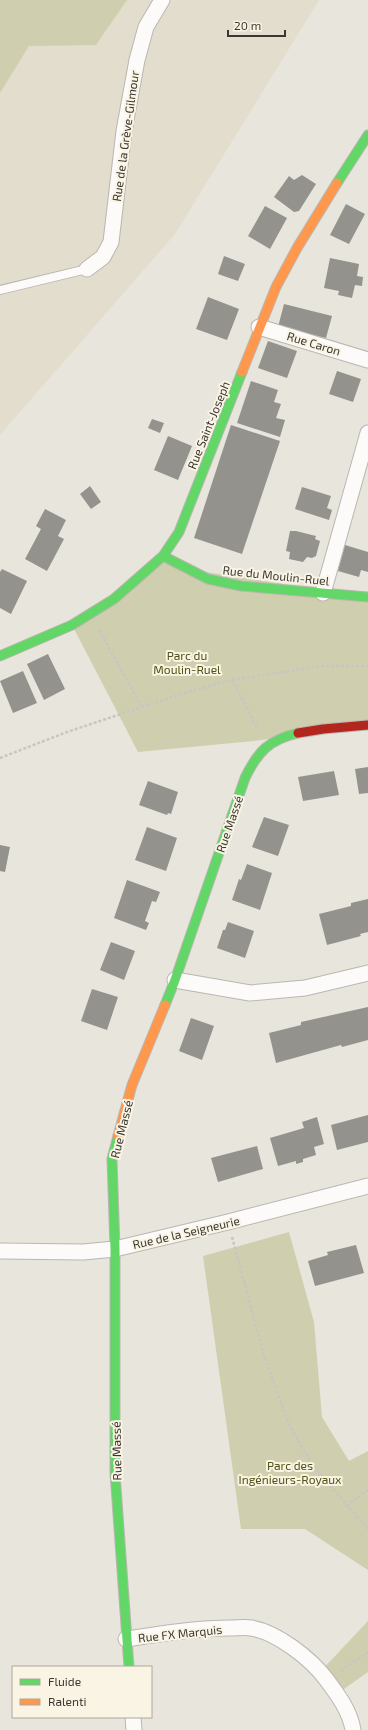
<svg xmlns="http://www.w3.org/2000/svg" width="368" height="1730" viewBox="0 0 368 1730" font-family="'Exo 2',sans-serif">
<rect width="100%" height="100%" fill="#e8e5dd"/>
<!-- built -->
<path fill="#e3ddcd" d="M0 0H319L175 234 0 435Z"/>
<!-- green -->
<path fill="#cfcfaf" d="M0 0H127L96 45 29 46 0 93Z
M163 556 186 569 368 597V725L254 741 138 752 72 625Z
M289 1232 314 1322 322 1417 349 1461 368 1451V1570L305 1529H241L203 1256Z
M368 1621V1672L337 1694 320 1672Z"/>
<!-- building -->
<path fill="#94928d" d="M302 175 316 184 299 211 294 212 274 197 289 176 294 180Z
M346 204 365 214 349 244 330 235Z
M265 206 287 218 270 249 248 236Z
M224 256 245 264 238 281 218 274Z
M330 258 359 264 357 276 363 277 362 286 355 285 352 298 338 295 339 291 324 288Z
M208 297 239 309 227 340 196 329Z
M284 304 332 316 326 338 278 327Z
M268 341 297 351 287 378 258 368Z
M337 371 361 379 353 402 329 394Z
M251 381 278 390 274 402 281 404 276 418 285 420 280 437 237 423Z
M152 419 164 423 160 433 148 428Z
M231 425 280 441 242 554 194 538Z
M168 436 192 446 178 480 154 470Z
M90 486 101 502 91 509 80 494Z
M302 487 331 496 327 508 332 510 329 520 295 509Z
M45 509 66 520 58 536 64 539 47 571 25 559 41 529 36 526Z
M290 531H296L316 536 315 539 320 541 316 556 312 558 307 557 303 562 289 559 290 552 286 551Z
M345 545 368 552V572L361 570 359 577 338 571Z
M2 569 27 581 11 614 0 608V572Z
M48 654 65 689 44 700 27 664Z
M23 671 37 703 13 713 0 681Z
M368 767V793L359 794 355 769Z
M334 771 339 795 303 801 298 777Z
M148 781 178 792 171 814 168 813 167 815 139 805Z
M264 817 289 825 278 856 252 847Z
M147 827 177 838 166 871 135 860Z
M0 845 10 847 5 872 0 871Z
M247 864 272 873 260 910 232 900 239 879 241 880Z
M127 880 160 892 156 902 152 901 145 921 149 923 146 930 114 918Z
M368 899V932L360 934 361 936 327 945 319 914 351 906V903Z
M228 922 254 931 245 958 217 948 223 930H225Z
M111 942 135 951 124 980 100 970Z
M92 989 118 997 107 1030 81 1021Z
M368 1007V1040L342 1047 341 1045 276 1063 269 1033 301 1025V1022Z
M191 1018 214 1026 202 1060 179 1051Z
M368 1115V1142L337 1150 331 1125Z
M317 1117 324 1144 314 1147 316 1155 303 1159V1162L296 1164V1161L278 1166 270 1138 304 1128 302 1122Z
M257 1146 263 1169 218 1182 211 1158Z
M356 1245 364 1273 315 1286 308 1261 328 1255 327 1252Z"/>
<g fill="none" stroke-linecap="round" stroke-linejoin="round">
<defs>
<path id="lane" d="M0 290 87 269"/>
<path id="street" d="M87 269 103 257 111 242 124 131 137 60 146 27 162 0
M259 327 368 360
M323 593 368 433
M175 980 250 993 305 988 368 973
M0 1251 83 1252 115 1249 228 1222 368 1186
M126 1639C161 1634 195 1628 230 1628 237 1628 245 1627 251 1628 277 1632 311 1659 326 1679 338 1695 350 1711 353 1730
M133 1717 134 1730"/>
<path id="fast" d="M337 183 368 135
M163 556 208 579 241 586 368 597
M0 656 72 625 114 599 163 556 179 532 242 372
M165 1005 175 980 245 778C258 751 269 740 298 733
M118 1136 112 1159 115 1249V1473L129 1667"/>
<path id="slow" d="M242 372 276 287 297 248 337 183
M118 1136 132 1085 165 1005"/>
<path id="jam" d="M298 733 323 729 368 725"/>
</defs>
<!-- lane casing -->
<use href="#lane" stroke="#b9b7b0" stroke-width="10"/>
<!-- street casing -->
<use href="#street" stroke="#b9b7b0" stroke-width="17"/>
<!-- fast casing -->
<use href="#fast" stroke="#b9b7b0" stroke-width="11"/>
<!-- slow casing -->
<use href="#slow" stroke="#b9b7b0" stroke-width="11"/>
<!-- jam casing -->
<use href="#jam" stroke="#b9b7b0" stroke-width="11"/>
<!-- path -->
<path stroke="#c7c6c1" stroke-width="2.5" stroke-dasharray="3 2" stroke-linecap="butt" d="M99 630 142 707
M232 680 258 729
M0 758 67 732 184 693 232 680 321 666H368
M232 1237 263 1352 289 1425 314 1467 368 1529
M346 1506 368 1490
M341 1671 368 1652"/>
<!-- lane -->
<use href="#lane" stroke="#fcfbfa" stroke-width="8"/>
<!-- street -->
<use href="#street" stroke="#fcfbfa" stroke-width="15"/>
<!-- fast -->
<use href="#fast" stroke="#63d668" stroke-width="9"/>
<!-- slow -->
<use href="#slow" stroke="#ff974d" stroke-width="9"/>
<!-- jam -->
<use href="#jam" stroke="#b3261e" stroke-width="9"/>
</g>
<g text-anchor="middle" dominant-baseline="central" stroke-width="4" stroke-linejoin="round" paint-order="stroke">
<!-- street labels -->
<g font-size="12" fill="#393731" stroke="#faf4e5">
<text transform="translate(125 136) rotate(-82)">Rue de la Grève-Gilmour</text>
<text transform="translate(314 343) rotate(17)">Rue Caron</text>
<text transform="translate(208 425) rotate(-68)">Rue Saint-Joseph</text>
<text transform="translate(276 575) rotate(6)">Rue du Moulin-Ruel</text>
<text transform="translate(229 824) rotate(-71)">Rue Massé</text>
<text transform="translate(121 1129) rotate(-76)">Rue Massé</text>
<text transform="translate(186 1232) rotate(-13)">Rue de la Seigneurie</text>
<text transform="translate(116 1451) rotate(-91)">Rue Massé</text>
<text transform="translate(180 1633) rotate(-6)">Rue FX Marquis</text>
</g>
<!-- park labels -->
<g font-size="12" fill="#515213" stroke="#faf4e5">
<text x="187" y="655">Parc du<tspan x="187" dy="14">Moulin-Ruel</tspan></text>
<text x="290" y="1465">Parc des<tspan x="290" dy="14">Ingénieurs-Royaux</tspan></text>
</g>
</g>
<!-- legend -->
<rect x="12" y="1666" width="140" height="52" fill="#faf4e5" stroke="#ada89d"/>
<rect x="20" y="1679" width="20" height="6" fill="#63d668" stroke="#ada89d"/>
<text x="48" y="1686" font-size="12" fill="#393731">Fluide</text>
<rect x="20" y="1699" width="20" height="6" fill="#ff974d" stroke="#ada89d"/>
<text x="48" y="1706" font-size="12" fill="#393731">Ralenti</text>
<!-- scale -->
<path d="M228 30v6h57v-6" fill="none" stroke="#393731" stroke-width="2"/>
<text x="234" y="30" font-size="12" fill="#393731" stroke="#faf4e5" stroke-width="3" paint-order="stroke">20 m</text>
</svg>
